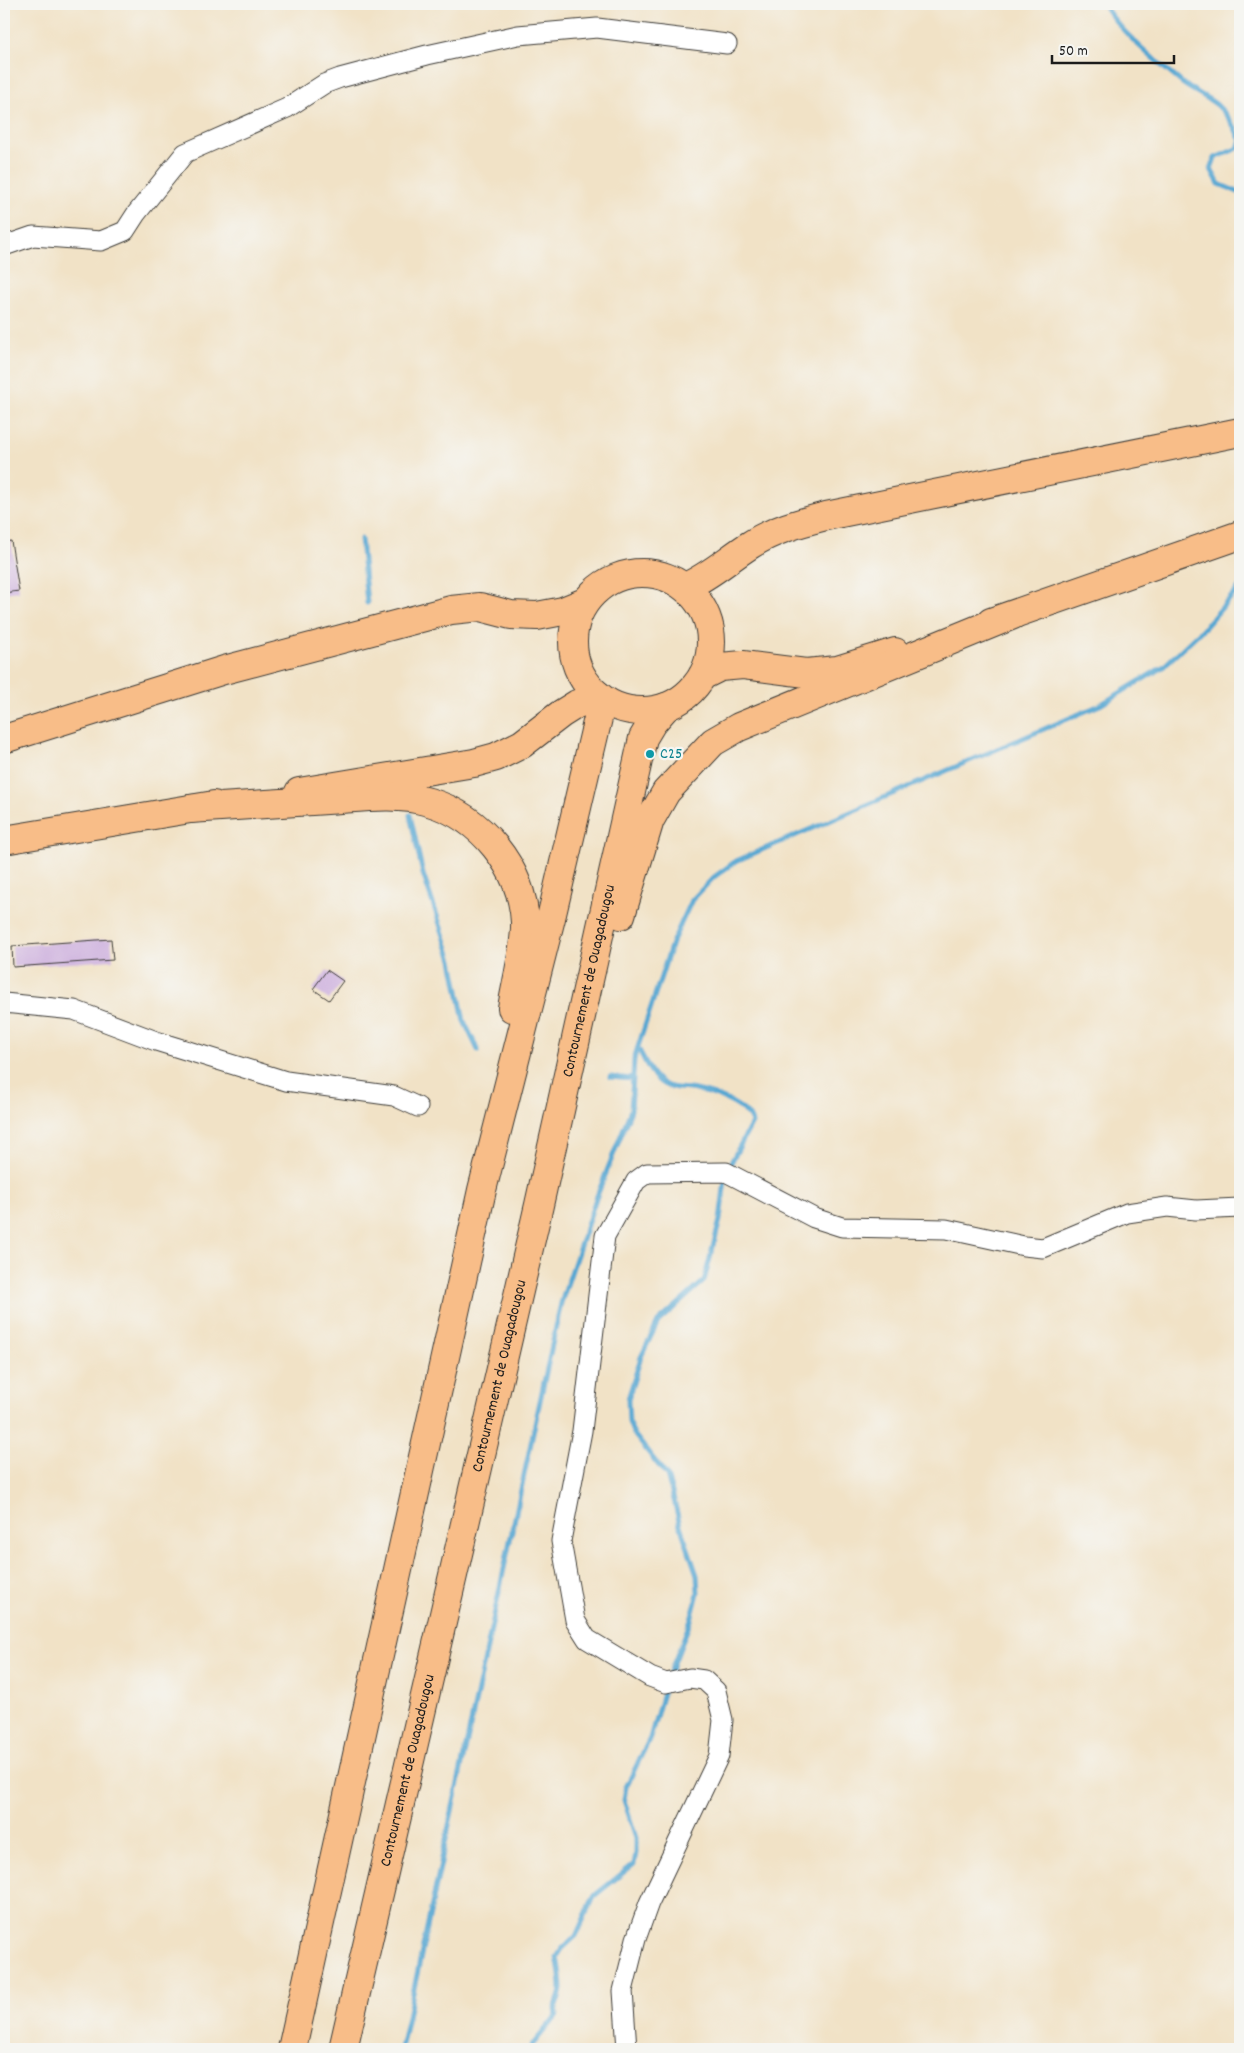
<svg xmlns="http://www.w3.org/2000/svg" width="1244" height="2053" viewBox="0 0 1244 2053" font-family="Dekko,sans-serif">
<rect width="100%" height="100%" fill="#f6f6f2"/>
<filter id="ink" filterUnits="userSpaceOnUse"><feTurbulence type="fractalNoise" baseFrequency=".02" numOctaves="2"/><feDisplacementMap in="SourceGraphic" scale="10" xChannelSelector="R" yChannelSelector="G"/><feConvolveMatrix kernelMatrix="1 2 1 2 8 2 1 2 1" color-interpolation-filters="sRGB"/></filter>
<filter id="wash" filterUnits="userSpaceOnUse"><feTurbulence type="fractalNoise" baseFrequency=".0096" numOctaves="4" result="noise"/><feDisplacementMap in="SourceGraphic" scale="20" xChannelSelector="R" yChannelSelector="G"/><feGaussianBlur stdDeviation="1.12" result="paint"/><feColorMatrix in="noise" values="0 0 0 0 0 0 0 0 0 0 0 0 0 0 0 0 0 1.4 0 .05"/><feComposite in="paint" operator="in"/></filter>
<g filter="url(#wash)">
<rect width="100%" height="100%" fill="#f1e2c6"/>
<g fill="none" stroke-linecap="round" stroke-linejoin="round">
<!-- stream -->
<path stroke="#59a7d2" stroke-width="5" d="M1103 4C1122 34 1154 59 1181 82 1192 91 1206 96 1217 105 1227 114 1235 127 1240 139
M1240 143 1238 148 1215 158 1211 169 1219 184 1240 193
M361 539 367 603
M410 815 423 874 452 960 464 1021 478 1050
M638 1048C645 1060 651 1078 665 1085 673 1089 686 1088 695 1090 712 1093 748 1105 752 1123L726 1172 720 1220 704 1281 658 1322 641 1357 628 1399 629 1422 633 1433 667 1476 672 1492 680 1525 697 1575 698 1593 691 1620 668 1678
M610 1077 633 1079
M401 2049 561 1303 595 1201 631 1110 634 1059 672 943 692 900 714 877 736 861 1100 705 1163 667 1205 627 1240 587
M529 2049 557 2015C554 2002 560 2001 561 1989 561 1978 559 1967 557 1957L562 1949 576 1936 594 1896 634 1864 636 1853V1838L624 1800 626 1787 650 1738 665 1686"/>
</g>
<g id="blocks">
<!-- building -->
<path fill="#ceb1de" d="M11 541 19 591 4 593V542Z
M111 939 113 960 13 967 12 946Z
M327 970 343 981 329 1000 313 989Z"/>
</g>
</g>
<g filter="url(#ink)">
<use href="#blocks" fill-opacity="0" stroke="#3c3a36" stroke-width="1"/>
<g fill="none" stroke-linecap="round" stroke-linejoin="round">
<defs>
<path id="minor" d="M4 246 33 236 101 241 125 231 136 214 185 153 287 108 324 84 340 78 427 55 518 35 597 28 727 44
M4 1003 74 1010 156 1041 286 1081 394 1096 418 1107
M627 2049 623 1991 636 1939 649 1903 719 1756 723 1720 716 1691 704 1680 690 1678 666 1683 650 1677 587 1639 575 1620 561 1541 582 1431 605 1236 636 1181 647 1173 726 1172 814 1218 842 1227 946 1229 1024 1246 1043 1248 1127 1213 1167 1207 1196 1210 1240 1208"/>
<path id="primary" d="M573 642a69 69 0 1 1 138 0a69 69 0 1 1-138 0Z
M685 587C710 576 728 559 750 545 773 530 799 523 826 516L1240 432
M991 622 1240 535
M702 676 720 667 743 665 806 673 837 670 895 652
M4 739 224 670 451 610 480 607 511 615 537 616 563 611 585 602
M299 792 474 763 496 757 522 744 561 714 577 704 599 696
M4 840 214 805"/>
<g id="trunk">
<path d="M190 809C236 806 281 803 327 800 360 798 396 792 429 802 481 817 522 867 525 922 526 945 516 984 512 1008"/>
<path d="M621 915 650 820 666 792 713 742 739 727 1013 615"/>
<path d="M292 2049 482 1190 551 918 598 718 599 696"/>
<path id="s1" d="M343 2049 539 1205 643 738 652 723 666 707"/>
</g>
</defs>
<!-- minor casing -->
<use href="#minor" stroke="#3c3a36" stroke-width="21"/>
<!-- primary casing -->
<use href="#primary" stroke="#3c3a36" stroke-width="30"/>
<!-- trunk casing -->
<use href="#trunk" stroke="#3c3a36" stroke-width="30"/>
<!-- minor -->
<use href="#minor" stroke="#fff" stroke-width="19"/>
<!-- primary -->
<use href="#primary" stroke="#f8bd88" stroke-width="28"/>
<!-- trunk -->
<use href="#trunk" stroke="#f8bd88" stroke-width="28"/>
</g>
</g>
<!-- markers -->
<circle fill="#0f9aa8" stroke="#f6f6f2" stroke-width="2" cx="650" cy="754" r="5"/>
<g text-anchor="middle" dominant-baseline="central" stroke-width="4.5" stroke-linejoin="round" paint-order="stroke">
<!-- culture labels -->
<g font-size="16" fill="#0d838f" stroke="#f6f6f2" text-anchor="start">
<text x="660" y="754">C25</text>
</g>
<!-- street labels -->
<g font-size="16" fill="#1c1c1c" stroke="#f6f6f2">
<text stroke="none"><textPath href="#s1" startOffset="1096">Contournement de Ouagadougou</textPath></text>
<text stroke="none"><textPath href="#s1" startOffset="691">Contournement de Ouagadougou</textPath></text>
<text stroke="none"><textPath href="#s1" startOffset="286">Contournement de Ouagadougou</textPath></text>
</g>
</g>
<!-- margin -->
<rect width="1244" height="2053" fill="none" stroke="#f6f6f2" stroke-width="20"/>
<!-- scale -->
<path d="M1052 55v8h122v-8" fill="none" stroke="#1c1c1c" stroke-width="2.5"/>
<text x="1059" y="55" font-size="15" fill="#1c1c1c" stroke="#f6f6f2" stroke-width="4" paint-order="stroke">50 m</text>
</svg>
